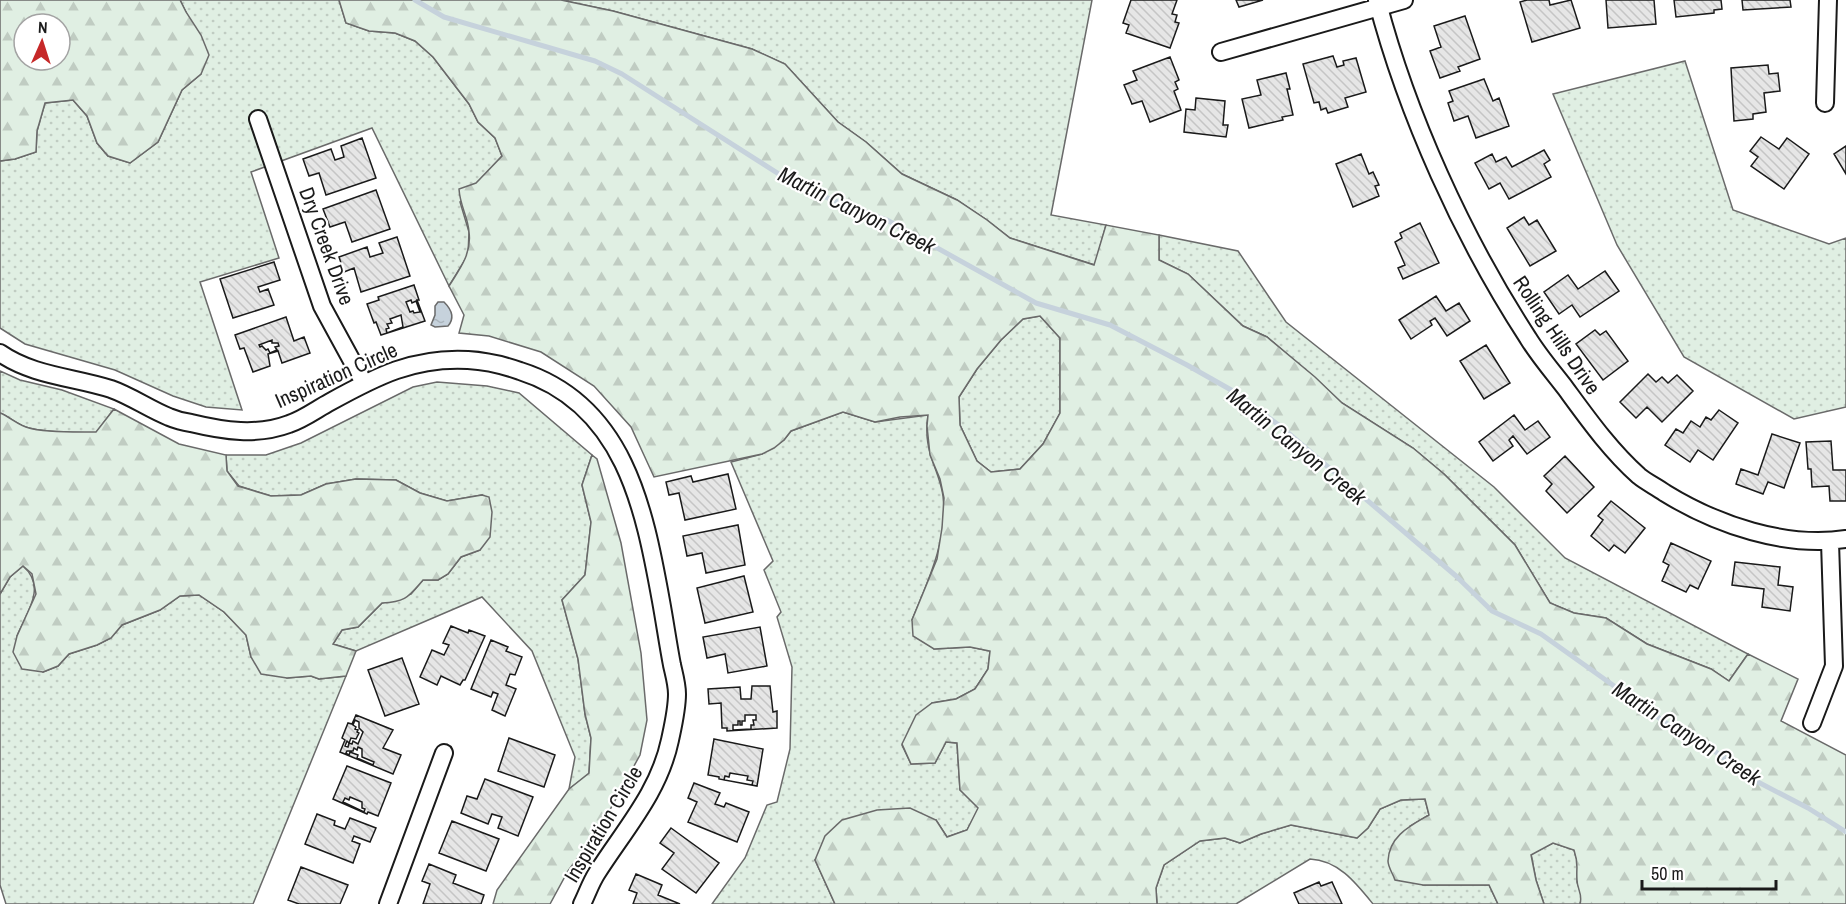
<svg xmlns="http://www.w3.org/2000/svg" width="1846" height="904" viewBox="0 0 1846 904" font-family="'Archivo Narrow',sans-serif">
<defs>
<pattern id="grass-dots" width="8" height="8" patternUnits="userSpaceOnUse" patternTransform="scale(1.5)"><rect width="8" height="8" fill="#e0efe3"/><path d="M2 2h.1M6 6h.1" fill="none" stroke="#c0ccc2" stroke-width="1.8" stroke-linecap="round"/></pattern>
<pattern id="forest-firs" width="22" height="20" patternUnits="userSpaceOnUse" patternTransform="scale(1.5)"><rect width="22" height="20" fill="#e0efe3"/><path d="M5 1l3.5 6h-7zM16 11l3.5 6h-7z" fill="#c0ccc2"/></pattern>
<pattern id="water-ripples" width="26" height="14" patternUnits="userSpaceOnUse" patternTransform="scale(1.5)"><rect width="26" height="14" fill="#c6d2dc"/><path d="M2 4q2-2 4 0t4 0M15 11q2-2 4 0t4 0" fill="none" stroke="#aab4bc"/></pattern>
<pattern id="building-back-hatch" width="6" height="6" patternUnits="userSpaceOnUse" patternTransform="scale(1.5)"><rect width="6" height="6" fill="#e6e6e6"/><path d="M-1 5l2 2M0 0l6 6M5-1l2 2" fill="none" stroke="#c5c5c5"/></pattern>
</defs>
<rect width="100%" height="100%" fill="#fff"/>
<!-- grass -->
<path fill="url(#grass-dots)" stroke="#6a6a6a" stroke-width="1.5" d="M180 0H339L346 23 369 31 395 33 415 41 433 57 469 104 478 122 495 138 502 156 460 202 469 232 468 255 449 286 372 128 251 172 279 258 200 282 242 410 206 407 173 396 115 370 25 344 0 328V161L15 159 36 152 37 131 45 103 73 100 87 116 97 143 108 156 130 163 158 142 182 90 201 74 186 12Z
M561 0H1092L1051 215 1106 225 1095 265 1010 238 987 220 957 200 902 174 866 142 838 122 785 64 752 49 613 11Z
M1685 61 1733 210 1829 244 1846 238V407L1794 419 1684 357 1617 245 1553 94Z
M1159 235 1238 251 1286 322 1494 487 1565 558 1748 654 1729 681 1711 669 1647 644 1606 618 1574 613 1550 603 1515 545 1444 474 1413 448 1342 403 1314 377 1267 337 1243 326 1188 274 1159 260Z
M1040 316 1060 338V413L1043 444 1020 469 991 472 977 461 960 425 959 397 977 369 1001 340 1023 319Z
M0 371 20 380 62 390 114 409 96 433C78 432 47 433 29 428 19 426 10 417 0 413Z
M437 382 487 386 519 393 592 455 582 485 591 522 585 575 562 600 578 659 585 714 591 738 589 774 569 789 575 757 532 651 482 597 356 651 333 644 342 630 358 627 382 603 411 594 423 580H438L448 574 461 557 480 550 482 495 447 501 420 493 396 480 356 479 326 484 301 495 271 496 239 486 227 471 226 455H266L301 443 413 387Z
M843 412 875 422 928 415C926 428 927 444 931 456 935 470 941 481 943 496 948 540 928 581 912 620L934 649 970 647 990 651 988 669 975 689 956 699 932 703 902 745 911 764 935 763 946 742 957 743 960 790 979 808 967 830 947 837 936 820 815 860 835 904H712L745 858 767 805 777 802 790 749 792 667 777 617 781 612 764 570 773 561 731 462 762 454 784 440 791 431Z
M23 566C47 587 27 612 17 636L43 672 58 666 69 654 97 645 111 638 122 625 160 610 180 596 199 595 224 612 246 635 251 657 287 678 311 676 319 679 346 676 253 904H6L0 885V594L10 577Z
M1425 799 1429 815 1410 826 1423 885H1489L1498 904H1373C1356 883 1338 860 1310 859L1236 904H1157L1156 888 1164 865 1200 841 1225 838 1240 843 1261 834 1291 825 1357 838 1368 828 1380 809 1401 800Z
M1553 843 1574 850 1578 863 1577 882 1582 897 1580 904H1544L1536 880 1531 854Z"/>
<!-- forest -->
<path fill="url(#forest-firs)" stroke="#6a6a6a" stroke-width="1.5" fill-rule="evenodd" d="M0 0H180L186 12 201 35 209 55 201 74 182 90 158 142 130 163 108 156 97 143 87 116 73 100 45 103 37 131 36 152 15 159 0 161ZM24 24H60V60H24Z
M339 0H561L613 11 752 49 785 64 838 122 866 142 902 174 957 200 987 220 1010 238 1094 265 1106 225 1159 235V260L1188 274 1243 326 1267 337 1315 377 1342 403 1413 448 1444 474 1515 545 1550 603 1574 613 1606 618 1647 644 1711 669 1729 681 1748 654 1798 679 1781 721 1846 755V904H1580C1583 894 1577 889 1577 880 1576 866 1579 865 1574 850L1553 843 1531 855 1536 880 1544 904H1498L1489 885H1423L1395 880C1393 874 1388 867 1388 861 1389 836 1410 826 1429 815L1425 799 1401 800 1380 809 1368 828 1357 838 1291 825 1261 834 1240 843 1225 838 1200 841 1164 865 1156 888 1157 904H835L815 860 825 836 842 820 877 810 910 808 936 820 947 837 967 830 978 808 960 790 957 743 946 742 935 763 911 764 902 744 916 715 932 703 956 699 975 689 988 669 990 651 970 647 934 649 913 636 912 620 937 559 942 528 944 498 940 479 930 455 927 426 928 415 900 417 875 422 843 412 791 431 784 440 774 448 762 454 654 477 631 427 594 386 541 352 489 336 459 333 464 315 449 286C460 269 472 253 469 232 468 217 460 206 459 189L476 183 502 156 495 138 478 122 469 104 433 57 415 41 395 33 369 31 346 23ZM1040 316 1060 338V413L1043 444 1020 469 991 472 977 461 960 425 959 397 977 369 1001 340 1023 319Z
M114 409 179 444 226 455 227 471 238 486 271 496 301 495 326 484 356 479 396 480 420 493 447 501 482 495 489 497 492 512 490 537 480 550 461 557 448 574 438 580H423C408 597 406 602 382 603L358 627 342 630 333 644 356 651 346 676 319 679 311 676 287 678 261 674 251 657 246 635 224 612 199 595 180 596 160 610 122 625 111 638 97 645 69 654 58 666 43 672 22 669 13 652 17 636 36 594 32 574 23 566 10 577 0 594V413C10 417 19 426 29 428 46 433 78 432 96 432Z
M592 455 597 459 621 543 641 653 647 720 640 755 601 826 568 871 550 904H493L497 890 569 789 589 773 591 738 585 714 578 659 562 600 585 575 591 522 582 485Z"/>
<!-- water -->
<path fill="url(#water-ripples)" stroke="#6a6a6a" stroke-width="1.5" d="M438 302H444C451 309 455 318 448 326L435 327 431 325 435 315V306Z"/>
<g fill="none" stroke-linecap="round" stroke-linejoin="round">
<!-- stream -->
<path stroke="#c6d2dc" stroke-width="5" d="M415 0 444 17 595 61 622 74 801 188 887 220 1036 303 1110 325 1187 365 1233 391 1280 426 1456 576 1492 611 1541 634 1683 735 1713 750 1756 781 1808 808 1846 832"/>
</g>
<!-- building -->
<path fill="url(#building-back-hatch)" stroke="#1a1a1a" stroke-width="1.5" fill-rule="evenodd" d="M1131 0H1177L1172 14 1177 15 1175 22 1179 23 1170 48 1126 33 1129 25 1123 23Z
M1236 0H1263L1239 7Z
M1527 0H1549L1550 5 1571 0 1580 28 1532 42 1520 2Z
M1606 0H1654L1656 24 1608 28Z
M1674 0H1721L1722 9 1714 10V13L1676 17Z
M1742 0H1790L1791 7 1743 10Z
M1465 16 1480 59 1458 67 1460 71 1440 78 1430 51 1441 47 1434 26Z
M1333 56 1337 67 1344 65 1343 61 1356 58 1366 92 1345 98 1348 107 1328 113 1326 108 1321 110 1319 102 1314 103 1303 64Z
M1170 57 1179 80 1175 82 1178 89 1174 91 1181 110 1150 122 1142 101 1132 104 1124 85 1137 80 1133 71Z
M1768 65 1769 74 1778 73 1780 91 1764 93 1766 112 1753 114V119L1734 121 1731 68Z
M1286 73 1290 89H1287L1293 115 1282 117 1283 120 1249 128 1242 99 1261 95 1257 80Z
M1484 79 1493 101 1499 98 1509 126 1476 138 1468 116 1454 121 1448 103 1453 101 1449 91Z
M1196 98 1225 101 1223 125H1228L1226 137 1184 132 1186 109 1195 110Z
M1761 137 1779 149 1787 138 1809 154 1784 189 1751 166 1758 157 1750 151Z
M362 138 376 178 326 195 319 173 309 176 303 159 331 149 335 160 344 157 341 146Z
M1846 146V174L1834 154Z
M1544 150 1550 160 1544 164 1551 177 1509 199 1500 183 1489 189 1475 163 1492 154 1496 162 1506 157 1512 167Z
M1361 154 1369 174 1373 172 1379 185 1375 186 1379 196 1353 207 1336 164Z
M376 190 390 229 352 242 345 222 330 227 323 209Z
M1524 217 1529 225 1537 220 1556 251 1530 266 1507 228Z
M1420 223 1439 263 1403 279 1398 268 1405 265 1395 242 1402 238 1400 233Z
M397 237 410 276 361 292 354 268 344 272 339 257 367 247 370 257 383 253 379 243Z
M274 262 280 280 258 287 260 292 268 289 274 305 233 318 220 279Z
M1605 271 1619 291 1580 317 1572 305 1559 314 1544 292 1568 275 1578 289Z
M414 285 419 300H417L425 321 381 335 376 322 374 323 367 304 379 300 378 297ZM411 300 412 303 416 301 420 312 414 313 413 311 410 312 406 302ZM401 315 403 327 387 333 386 329 389 328 387 324 392 323 390 319Z
M1436 296 1446 311 1459 303 1470 321 1447 336 1435 318 1430 321 1432 325 1411 339 1399 320Z
M286 317 294 341 304 337 310 353 282 363 278 351 268 354 270 366 253 372 244 348 240 349 235 335ZM272 340V343H278L279 346 275 347 277 350 270 353 268 349 266 350 262 346 260 347 259 345Z
M1595 330 1600 335 1606 331 1628 361 1603 380 1576 344Z
M1486 345 1510 383 1484 399 1460 361Z
M1648 374 1656 382 1662 377 1668 383 1677 375 1693 391 1662 422 1647 407 1636 418 1620 402Z
M1719 410 1738 423 1713 460 1698 450 1690 462 1665 445 1676 429 1683 433 1691 421 1700 427 1706 417 1711 420Z
M1514 415 1525 430 1538 421 1550 437 1527 454 1513 436 1509 440 1513 446 1493 461 1479 442Z
M1772 434 1800 443 1784 488 1768 482 1763 494 1736 484 1741 469 1758 475Z
M1831 441 1833 470H1846V501H1830L1829 486 1812 487 1811 469H1808L1806 442Z
M1565 456 1594 487 1567 513 1546 491 1552 484 1544 476Z
M728 474 736 509 685 520 679 493 669 495 666 482 691 476 693 482Z
M1611 501 1645 528 1625 553 1614 545 1609 551 1591 536 1603 520 1598 516Z
M738 525 745 565 706 573 702 553 687 556 683 536Z
M1671 543 1711 561 1698 589 1690 585 1686 592 1662 581 1669 565 1663 562Z
M1735 562 1780 567 1778 585 1793 587 1790 611 1762 607 1764 589 1732 585Z
M744 576 753 612 705 623 697 588Z
M451 626 468 633 469 630 485 636 465 680H463L460 685 441 676 437 685 420 677 432 650 444 655 449 645 443 643Z
M760 627 767 666 728 673 725 654 707 658 703 637Z
M491 640 508 647 506 651 522 657 515 675 510 674 506 685 516 689 505 716 492 710 498 694 493 692 491 697 471 689Z
M402 658 419 704 385 716 368 670Z
M752 686H770L773 712 777 711V728L727 731V728H722L721 703 709 704 708 689 740 687 741 699H751ZM745 715H756V720H753L754 725H751V729L733 730V725H738V721H740V725H742V721H745Z
M356 715 393 730 383 748 401 755 393 774 340 752 345 740 342 738 348 723 352 724ZM355 720 359 722V728L363 732 358 744 353 741 352 744 349 743 348 747 345 746 347 741 349 743 351 738 356 739 359 733 357 732 358 730 355 729 356 727 353 725ZM358 747 362 749V757L374 762 373 765 357 758 358 755 350 752 349 755 346 753 347 751H353L354 748 357 750Z
M509 738 555 755 544 787 498 771Z
M714 739 763 749 757 786 719 779V777L708 775ZM730 773 748 776 747 780 753 781 752 785 724 780 725 776 729 777Z
M347 766 391 783 378 816 368 812 367 814 333 799ZM350 797 362 802V808L365 809 364 812 343 802 345 798 349 800Z
M485 779 533 797 518 836 498 828 502 817 492 814 488 824 461 813 467 796 477 799Z
M694 783 720 793 715 804 724 807 726 803 749 812 737 842 688 822 697 802 688 798Z
M317 814 335 821 334 825 345 829 350 818 376 828 370 842 354 836 352 841 360 844 353 863 305 844Z
M452 821 499 839 486 871 439 853Z
M671 828 719 863 696 893 662 869 674 853 660 843Z
M429 864 456 875 453 883 484 895 481 904H423L430 884 422 881Z
M301 867 348 885 340 904H299L288 900Z
M636 874 662 885 658 895 680 904H633L637 893 629 890Z
M1319 882 1321 886 1332 882 1342 904H1299L1294 893Z"/>
<g fill="none" stroke-linecap="round" stroke-linejoin="round">
<defs>
<path id="minor" d="M1377 0C1407 115 1463 238 1528 338 1539 356 1553 372 1566 389 1588 419 1610 450 1639 476 1646 482 1657 487 1665 493 1717 525 1785 548 1846 539
M1221 52 1404 0
M1825 103 1828 0
M258 119 322 306 364 383
M0 353C33 376 74 377 111 389 131 396 149 409 169 417 176 420 184 422 191 423 224 431 257 436 289 424 304 419 317 409 330 402 377 376 414 357 468 360 486 361 503 365 520 371 624 404 644 507 661 601 665 623 668 644 672 665 674 674 677 684 677 694 677 709 673 726 670 740 659 792 625 829 597 873 591 882 587 894 582 904
M1812 723 1834 666 1830 542
M388 904 444 753"/>
</defs>
<!-- minor casing -->
<use href="#minor" stroke="#1a1a1a" stroke-width="20"/>
<!-- minor -->
<use href="#minor" stroke="#fff" stroke-width="16"/>
</g>
<g text-anchor="middle" dominant-baseline="central" stroke-width="4.5" stroke-linejoin="round" paint-order="stroke">
<!-- street labels -->
<g font-size="21" fill="#1a1a1a" stroke="#fff">
<text transform="translate(327 246) rotate(70)">Dry Creek Drive</text>
<text transform="translate(1557 335) rotate(56)">Rolling Hills Drive</text>
<text transform="translate(336 375) rotate(-24)">Inspiration Circle</text>
<text transform="translate(603 824) rotate(-59)">Inspiration Circle</text>
</g>
<!-- water labels -->
<g font-size="22" font-style="italic" fill="#1a1a1a" stroke="#fff">
<text transform="translate(857 210) rotate(26)">Martin Canyon Creek</text>
<text transform="translate(1297 446) rotate(39)">Martin Canyon Creek</text>
<text transform="translate(1687 733) rotate(33)">Martin Canyon Creek</text>
</g>
</g>
<!-- north arrow -->
<g transform="translate(42 42) rotate(3)"><circle r="28" fill="#ffffff" stroke="#a3a3a3" stroke-width="1.5"/>
<path d="M0-4.5L10 22L0 15L-10 22Z" fill="#c62828"/>
<text y="-9" font-size="16" font-weight="bold" text-anchor="middle" fill="#1a1a1a">N</text>
</g>
<!-- scale -->
<path d="M1642 880v9h134v-9" fill="none" stroke="#1a1a1a" stroke-width="3"/>
<text x="1651" y="880" font-size="18" fill="#1a1a1a" stroke="#ffffff" stroke-width="4.5" paint-order="stroke">50 m</text>
</svg>
